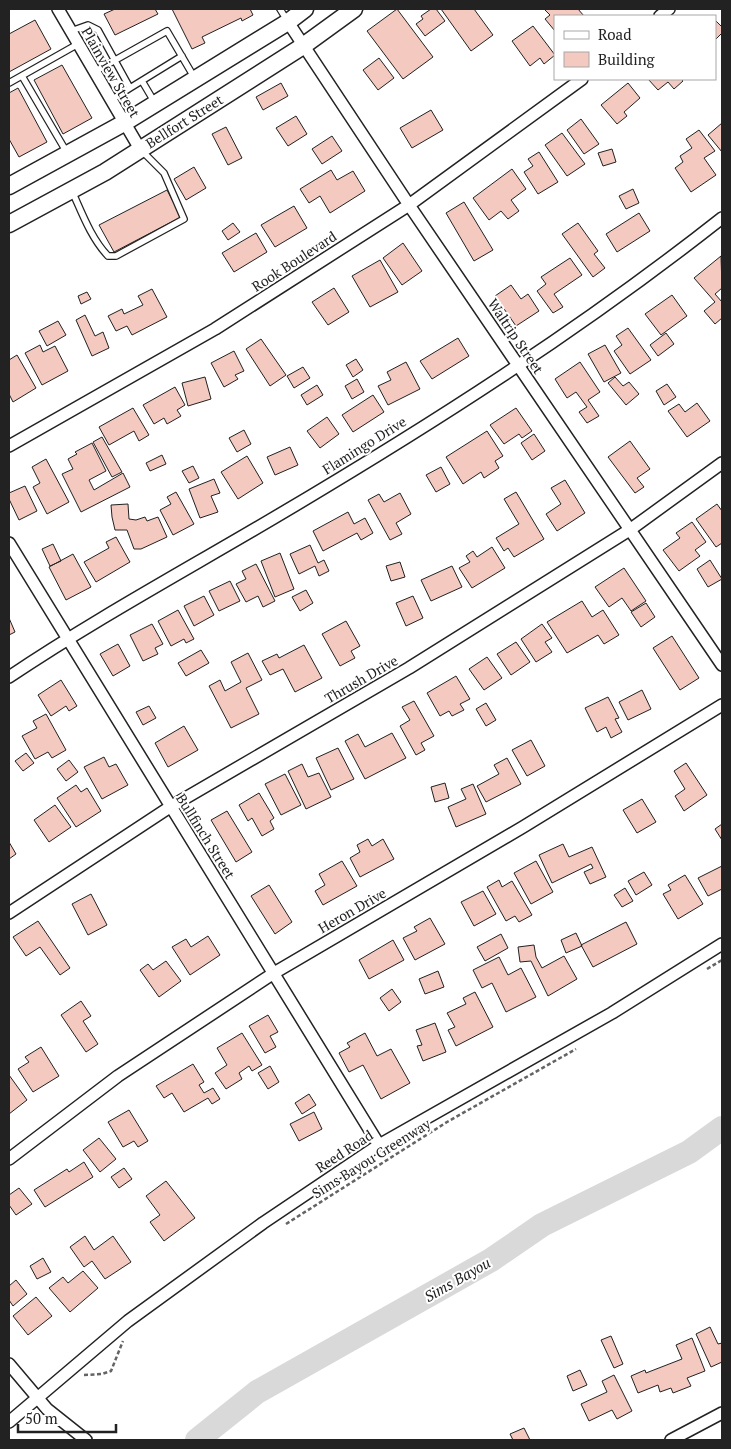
<svg xmlns="http://www.w3.org/2000/svg" width="731" height="1449" viewBox="0 0 731 1449" font-family="'PT Serif',serif">
<rect width="100%" height="100%" fill="#fff"/>
<g fill="none" stroke-linecap="round" stroke-linejoin="round">
<!-- river -->
<path stroke="#d9d9d9" stroke-width="24" d="M197 1440 257 1392 491 1260 542 1225 689 1152 722 1128"/>
</g>
<!-- building -->
<path fill="#f3c9c0" stroke="#222" d="M115 9H155L158 14 115 35 104 14Z
M172 9H250L253 15 242 21 241 18 202 37 205 43 192 49Z
M397 9 433 57 403 79 367 31Z
M431 9H436L445 21 425 36 416 24 423 19 421 16Z
M441 9H474L493 35 471 51Z
M544 9H578L584 16H555V31L545 19 550 15Z
M35 20 51 49 9 72V34Z
M715 20 722 27V33L715 40Z
M533 26 555 55 544 64 540 58 530 66 512 41Z
M379 58 394 78 378 90 363 70Z
M62 65 92 118 63 134 34 80Z
M648 79H681L683 81 674 89 668 82 658 90Z
M281 83 288 96 263 110 256 97Z
M628 83 640 98 624 112 627 116 617 124 601 105Z
M18 88 47 142 19 157 9 139V93Z
M431 110 443 130 412 148 400 128Z
M296 116 307 134 288 146 276 128Z
M581 119 599 144 584 154 567 130Z
M722 123V152L708 135Z
M226 127 242 158 228 165 212 134Z
M699 130 715 151 704 158 716 175 691 192 675 168 683 162 680 156 692 148 686 139Z
M562 133 585 164 567 176 545 145Z
M332 136 342 151 322 164 312 149Z
M612 149 616 162 603 166 598 153Z
M539 152 558 182 538 194 524 172 533 166 528 159Z
M194 167 206 188 186 200 174 179Z
M512 169 526 189 511 200 519 211 508 219 501 211 489 220 473 198Z
M331 170 337 180 353 171 365 191 330 213 320 196 309 203 300 189Z
M633 189 639 203 626 209 619 196Z
M167 190 181 217 114 252 99 225Z
M464 202 493 250 474 261 446 213Z
M294 206 307 228 275 247 261 225Z
M639 213 650 231 617 252 606 234Z
M233 223 240 232 228 240 222 231Z
M578 223 598 251 594 254 605 268 593 277 562 234Z
M256 233 267 252 234 272 222 253Z
M403 243 422 271 402 285 383 258Z
M721 256 722 288 715 294 722 302V318L715 324 704 311 715 302 694 278Z
M570 258 582 275 554 294 563 307 553 313 537 291 546 284 541 277Z
M380 260 398 292 370 307 352 276Z
M511 285 521 299 528 294 539 311 516 326 495 296Z
M334 288 349 312 328 325 312 302Z
M152 289 167 317 132 335 127 326 116 331 108 316 122 309 124 314 143 305 138 296Z
M87 292 91 299 81 304 78 296Z
M672 295 687 316 661 335 645 314Z
M85 315 95 336 103 332 109 348 92 356 76 320Z
M58 321 66 335 47 346 39 331Z
M628 328 651 360 630 374 614 351 622 345 616 336Z
M666 333 674 344 658 356 650 345Z
M458 338 469 356 432 379 420 361Z
M261 339 286 375 270 386 246 349Z
M40 345 43 352 55 346 68 371 42 385 25 353Z
M605 345 621 373 604 382 588 354Z
M234 351 244 371 235 375 238 379 224 387 211 363Z
M17 355 36 388 13 402 9 394V360Z
M356 359 363 370 353 377 346 365Z
M406 362 420 389 388 405 378 386 391 380 387 372Z
M580 362 600 392 588 400 599 416 587 423 579 412 587 407 576 392 567 398 555 379Z
M303 367 310 378 294 388 287 376Z
M205 377 211 399 188 406 182 383Z
M615 377 623 386 629 382 639 394 626 405 608 383Z
M357 379 364 392 352 399 345 386Z
M667 384 676 397 664 405 656 391Z
M317 385 323 395 307 405 301 395Z
M175 387 185 405 177 410 181 416 167 424 164 418 154 424 143 405Z
M373 395 384 412 353 432 342 415Z
M697 403 710 421 687 437 668 411 679 404 685 412Z
M133 408 149 435 139 441 134 431 109 445 99 427Z
M516 408 532 431 522 438 519 434 504 444 490 425Z
M327 417 339 434 320 448 307 431Z
M244 430 251 444 237 452 229 438Z
M487 431 503 456 495 461 499 468 484 478 481 472 463 484 446 457Z
M534 434 545 451 532 460 521 443Z
M102 437 122 472 112 477 93 442Z
M630 441 650 469 637 478 644 487 635 493 608 457Z
M92 443 106 471 89 480 94 490 123 473 130 487 81 512 62 474 73 469 68 459 77 454 75 452Z
M290 447 298 465 275 475 267 457Z
M162 455 166 464 150 471 146 463Z
M247 456 263 483 238 499 221 472Z
M46 459 69 502 47 514 33 487 40 483 32 467Z
M193 466 199 478 189 483 182 471Z
M441 467 450 484 436 492 426 475Z
M214 479 220 493 211 496 218 512 200 518 189 489Z
M565 480 585 513 557 531 546 514 561 504 551 488Z
M25 486 37 511 19 520 9 499V493Z
M176 492 194 524 173 535 160 510 171 504 167 497Z
M516 492 544 539 514 557 508 548 504 551 496 538 519 524 504 499Z
M400 493 411 514 396 523 402 534 390 540 368 500 379 494 384 502Z
M128 504 129 519 136 520 145 517 147 521 158 517 167 537 141 549H134L127 530H115L112 517 111 505Z
M717 504 722 511V543L716 547 696 519Z
M348 512 354 524 365 518 373 533 361 540 357 533 323 551 313 531Z
M692 522 706 542 695 550 700 556 679 571 663 550 680 538 676 533Z
M116 537 130 562 96 582 84 562 109 548 106 542Z
M53 544 61 561 50 566 42 549Z
M310 545 318 563 324 560 329 571 319 576 315 566 299 574 290 554Z
M492 547 505 568 472 588 459 568 470 562 466 556 473 551 477 557Z
M280 553 294 589 275 597 261 561Z
M73 554 91 587 66 600 49 567Z
M710 560 722 579 708 587 697 569Z
M400 562 405 577 391 581 386 566Z
M256 564 275 601 263 607 258 596 246 602 236 584 246 579 242 571Z
M452 566 462 587 431 601 421 580Z
M624 568 646 601 631 611 622 598 609 607 595 587Z
M230 581 240 601 219 611 209 591Z
M306 590 313 603 300 611 292 597Z
M204 596 214 615 194 626 184 606Z
M413 596 423 618 406 626 396 603Z
M582 601 592 617 603 610 619 635 604 644 598 635 567 653 547 622Z
M646 603 655 617 641 627 631 612Z
M178 610 194 639 186 643 184 639 171 646 158 621Z
M9 618 15 632 9 635Z
M346 621 360 646 351 651 355 658 340 666 322 634Z
M152 624 163 644 155 648 158 654 143 661 130 635Z
M542 624 552 638 545 642 552 652 536 662 521 639Z
M672 636 699 678 680 690 653 648Z
M516 642 530 662 511 675 497 654Z
M118 644 130 666 113 676 100 654Z
M304 645 322 678 295 692 283 669 270 675 262 661 277 654 279 658Z
M201 650 209 663 186 676 178 663Z
M248 653 262 680 246 688 259 714 231 728 209 686 220 680 225 691 241 682 231 662Z
M487 657 502 678 484 690 469 669Z
M456 676 470 699 460 704 464 710 452 716 449 711 440 716 427 693Z
M61 680 77 706 69 711 66 706 51 716 38 695Z
M642 690 651 709 628 720 619 702Z
M608 697 619 718 615 719 622 732 611 738 606 727 597 732 585 708Z
M414 701 434 736 421 743 425 750 416 755 400 726 410 720 402 707Z
M486 703 496 720 486 726 476 709Z
M149 706 156 718 143 725 136 712Z
M46 714 66 750 52 758 48 752 35 759 22 736 37 728 33 721Z
M184 726 198 750 168 767 155 743Z
M392 733 406 758 365 779 345 741 358 734 365 747Z
M531 740 545 766 527 776 512 750Z
M338 748 354 779 331 790 316 758Z
M26 753 34 763 23 771 15 761Z
M104 757 109 767 116 764 128 785 102 799 84 767Z
M507 758 521 784 486 802 477 786 499 774 494 765Z
M69 760 78 772 66 781 57 769Z
M686 763 707 795 684 811 675 796 685 789 674 771Z
M302 764 308 777 319 773 331 797 306 809 288 771Z
M285 774 301 805 281 815 265 784Z
M445 783 449 798 435 802 431 787Z
M473 784 486 814 456 827 448 807 466 799 461 789Z
M76 785 81 792 87 788 101 811 76 827 57 798Z
M259 793 274 818 270 821 274 829 262 836 252 818 248 821 239 805Z
M642 799 656 822 637 833 623 810Z
M55 805 71 827 49 842 34 820Z
M227 811 252 852 236 862 211 820Z
M722 824V840L715 829Z
M368 839 372 846 383 839 394 859 360 877 350 858 360 852 357 845Z
M9 842 16 854 9 859Z
M563 844 569 857 592 847 606 877 590 884 584 872 593 868 591 864 552 883 539 855Z
M342 861 357 886 323 905 315 891 325 885 319 874Z
M536 861 553 892 531 904 514 873Z
M722 866V889L708 896 698 878Z
M644 872 652 885 636 895 628 881Z
M685 875 703 904 678 919 663 894 671 890 668 885Z
M499 880 502 887 512 881 532 915 519 922 515 916 506 921 487 887Z
M269 885 292 922 275 934 251 896Z
M625 888 633 901 622 907 614 895Z
M483 891 496 914 474 926 461 902Z
M91 894 107 925 88 935 72 904Z
M430 918 445 944 415 960 403 938 417 931 414 927Z
M38 921 70 968 60 975 40 947 26 956 13 937Z
M626 922 637 944 593 967 581 945Z
M576 933 582 946 566 953 561 940Z
M501 934 508 948 485 961 477 947Z
M208 936 220 955 190 975 172 947 186 939 191 947Z
M393 940 404 960 369 979 359 960Z
M534 945 536 957 542 968 564 956 577 979 548 996 531 961 520 962 518 947Z
M499 957 508 975 521 968 536 997 506 1012 492 983 482 988 473 970Z
M166 961 181 981 159 997 140 970 148 964 153 970Z
M438 971 444 987 425 994 419 979Z
M392 989 401 1002 389 1011 380 998Z
M475 992 493 1027 456 1046 448 1030 455 1027 447 1013 466 1004 463 998Z
M81 1001 91 1016 83 1021 98 1044 86 1052 61 1015Z
M268 1015 278 1032 270 1036 276 1047 265 1053 249 1026Z
M435 1023 446 1052 423 1061 417 1046 422 1045 416 1030Z
M242 1033 262 1065 252 1071 249 1066 239 1073 242 1079 226 1089 215 1073 227 1065 217 1048Z
M365 1033 377 1056 391 1049 410 1083 381 1099 363 1065 349 1072 339 1053 350 1047 347 1043Z
M41 1047 59 1076 33 1092 18 1069 29 1062 25 1057Z
M193 1064 204 1082 199 1085 204 1093 213 1088 220 1099 212 1104 208 1098 184 1112 172 1093 164 1098 156 1086Z
M270 1066 279 1082 268 1089 258 1073Z
M9 1075 27 1100 9 1114Z
M309 1094 316 1105 302 1114 295 1103Z
M129 1110 148 1141 138 1147 134 1141 123 1147 108 1122Z
M314 1112 322 1129 299 1141 290 1124Z
M99 1138 116 1159 100 1172 83 1150Z
M84 1162 93 1177 45 1207 34 1190 67 1169 69 1172Z
M124 1168 132 1179 119 1188 111 1177Z
M166 1181 195 1218 164 1241 150 1222 160 1215 146 1196Z
M19 1188 32 1204 16 1215 9 1205V1195Z
M85 1236 94 1250 113 1236 131 1262 105 1279 92 1261 84 1267 70 1247Z
M43 1258 51 1272 37 1279 30 1266Z
M83 1271 98 1288 70 1312 49 1288 63 1277 68 1283Z
M16 1280 27 1294 13 1306 9 1300V1286Z
M36 1297 52 1316 28 1335 13 1316Z
M710 1327 718 1344 722 1343V1362L711 1367 696 1334Z
M611 1336 623 1364 614 1368 601 1340Z
M692 1338 705 1371 687 1378 691 1386 673 1393 671 1388 660 1392 658 1385 638 1393 631 1376 645 1370 646 1373 682 1359 676 1345Z
M580 1370 587 1385 573 1391 567 1376Z
M614 1375 632 1411 617 1419 612 1410 589 1421 581 1404 607 1392 602 1381Z
M524 1428 530 1440H513L510 1434Z"/>
<g fill="none" stroke-linecap="round" stroke-linejoin="round">
<defs>
<path id="lane" d="M280 9 288 22
M71 31 88 25 98 30 130 88 182 56
M94 72 167 31 194 77
M22 76 66 151
M142 81 155 103
M9 83 78 44
M111 100 130 88
M72 191C82 213 91 238 108 256H116L184 219 164 173 141 150"/>
<path id="street" d="M58 9 140 149
M660 16 669 9
M288 22 409 205 722 665
M9 446 215 329 409 205 582 79
M9 543 379 1145
M9 677C94 620 184 571 272 519 428 427 580 330 722 218
M9 913 170 807 409 668 631 529 722 463
M9 1159 118 1076 274 973 523 827 722 705
M9 1364 47 1409 86 1440
M9 1422 128 1321 263 1223 379 1145 612 1013 722 944
M671 1440 722 1413"/>
<path id="secondary" d="M9 186 124 123 288 22 305 9
M9 224 105 172 303 46 354 9"/>
</defs>
<!-- lane casing -->
<use href="#lane" stroke="#222" stroke-width="8"/>
<!-- street casing -->
<use href="#street" stroke="#222" stroke-width="14"/>
<!-- secondary casing -->
<use href="#secondary" stroke="#222" stroke-width="19"/>
<!-- path -->
<path stroke="#646464" stroke-width="2.5" stroke-dasharray="4 2.5" stroke-linecap="butt" d="M707 969 722 960
M286 1224 447 1122 576 1049
M84 1375 102 1374 111 1371 123 1341"/>
<!-- lane -->
<use href="#lane" stroke="#fff" stroke-width="5.5"/>
<!-- street -->
<use href="#street" stroke="#fff" stroke-width="11"/>
<!-- secondary -->
<use href="#secondary" stroke="#fff" stroke-width="16"/>
</g>
<g text-anchor="middle" dominant-baseline="central" stroke-width="4" stroke-linejoin="round" paint-order="stroke">
<!-- street labels -->
<g font-size="14" fill="#222" stroke="#fff">
<text transform="translate(111 72) rotate(60)">Plainview Street</text>
<text transform="translate(184 121) rotate(-32)">Bellfort Street</text>
<text transform="translate(294 261) rotate(-33)">Rook Boulevard</text>
<text transform="translate(516 336) rotate(56)">Waltrip Street</text>
<text transform="translate(364 445) rotate(-32)">Flamingo Drive</text>
<text transform="translate(361 679) rotate(-30)">Thrush Drive</text>
<text transform="translate(206 836) rotate(58)">Bullfinch Street</text>
<text transform="translate(352 910) rotate(-30)">Heron Drive</text>
<text transform="translate(344 1151) rotate(-33)">Reed Road</text>
<text transform="translate(371 1158) rotate(-32)">Sims Bayou Greenway</text>
</g>
<!-- water labels -->
<g font-size="15" font-style="italic" fill="#222" stroke="#fff">
<text transform="translate(457 1279) rotate(-30)">Sims Bayou</text>
</g>
</g>
<!-- border -->
<rect width="731" height="1449" fill="none" stroke="#222222" stroke-width="20"/>
<!-- legend -->
<rect x="554" y="15" width="162" height="65" fill="#ffffff" stroke="#a7a7a7"/>
<rect x="564" y="31" width="25" height="8" fill="#ffffff" stroke="#a7a7a7"/>
<text x="598" y="40" font-size="15" fill="#222222">Road</text>
<rect x="564" y="52" width="25" height="15" fill="#f3c9c0" stroke="#a7a7a7"/>
<text x="598" y="65" font-size="15" fill="#222222">Building</text>
<!-- scale -->
<path d="M18 1424v8h98v-8" fill="none" stroke="#222222" stroke-width="2.5"/>
<text x="25" y="1424" font-size="15" fill="#222222" stroke="#ffffff" stroke-width="4" paint-order="stroke">50 m</text>
</svg>
